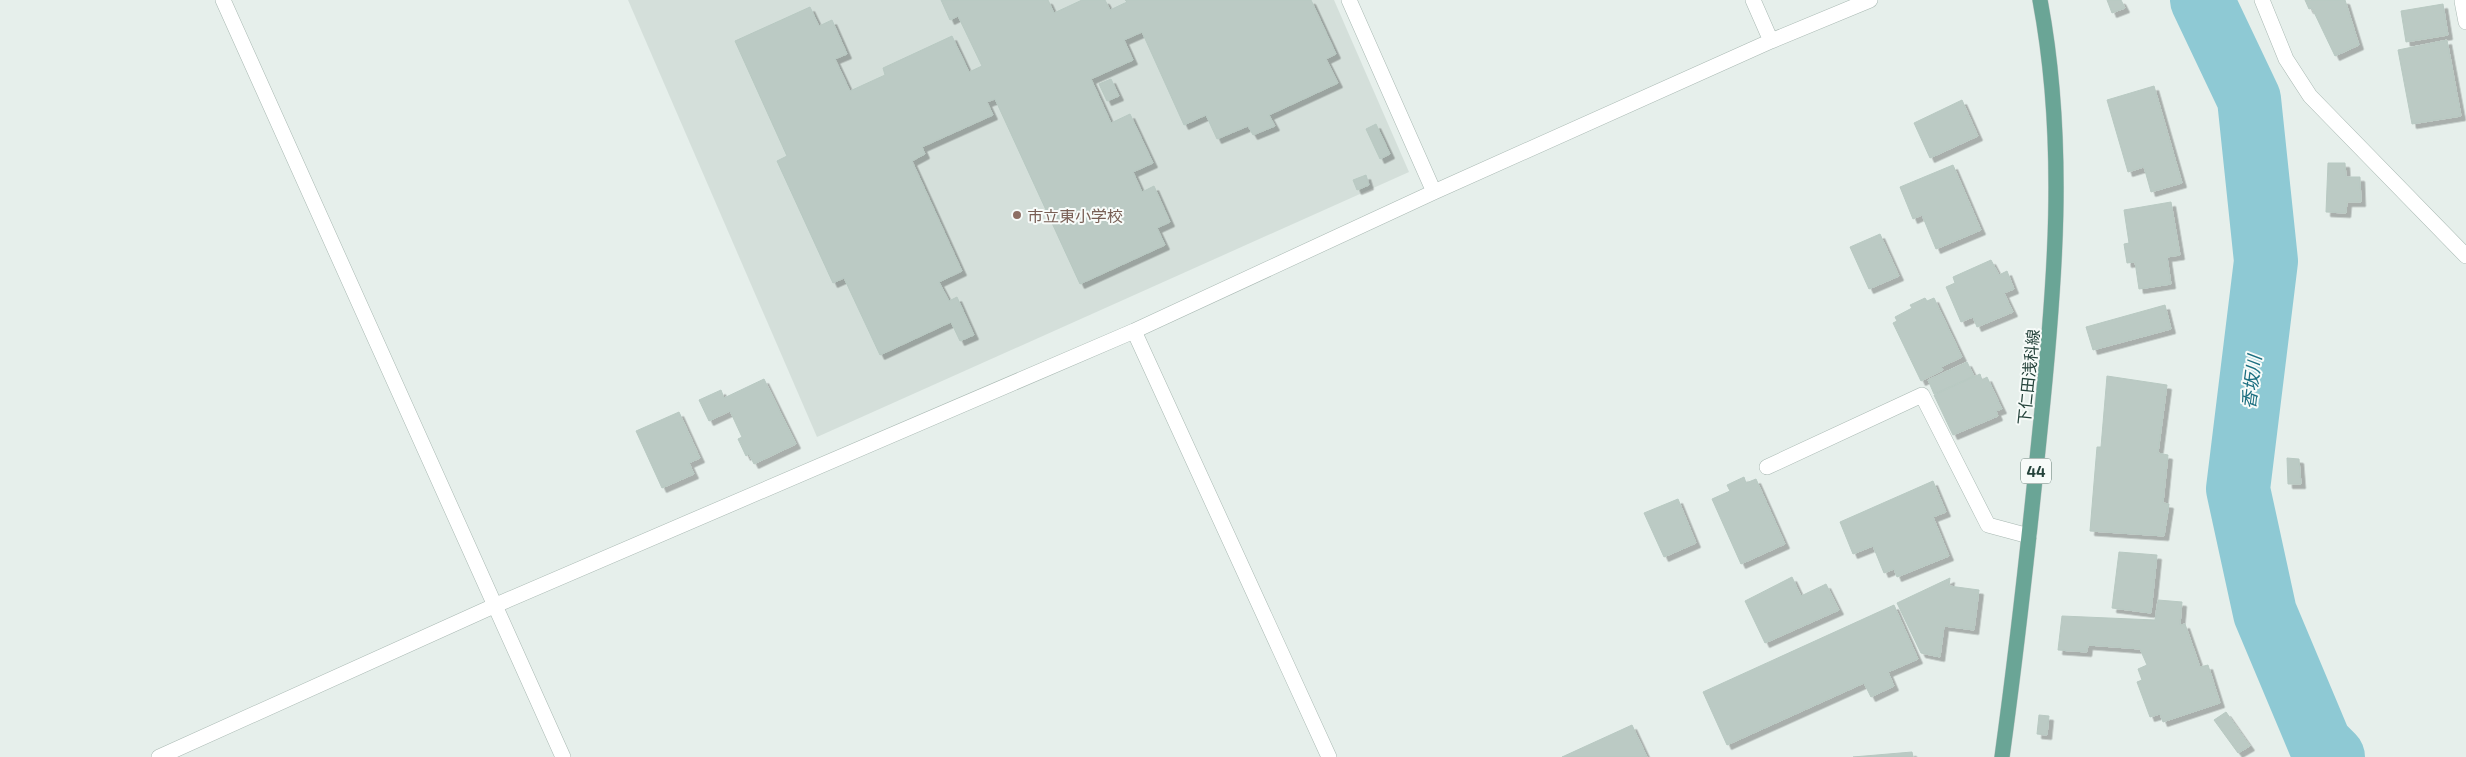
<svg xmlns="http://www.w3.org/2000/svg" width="2466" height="757" viewBox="0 0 2466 757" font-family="'Exo 2','Noto Sans JP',sans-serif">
<defs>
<filter id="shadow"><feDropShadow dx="4.5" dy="4.5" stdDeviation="0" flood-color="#0004"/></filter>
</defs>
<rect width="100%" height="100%" fill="#e6efeb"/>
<!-- built -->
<path fill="#d4dfda" d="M628 0H1334L1409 172 817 437Z"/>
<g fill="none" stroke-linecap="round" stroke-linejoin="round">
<!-- river -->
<path stroke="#8ec9d4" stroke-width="64" d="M2202 0 2249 99 2266 261 2238 489 2265 613 2320 744 2333 757"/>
</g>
<!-- building -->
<path fill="#bbcac4" stroke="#b8c9c2" filter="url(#shadow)" d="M941 0H1048L1054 13 1082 0H1105L1110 10 1127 2 1125 0H1311L1336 54 1326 59 1338 83 1269 115 1275 126 1253 135 1248 126 1217 139 1206 115 1184 125 1142 32 1124 40 1133 60 1091 79 1111 123 1130 114 1153 163 1133 172 1142 192 1154 186 1170 222 1157 228 1165 245 1080 284 995 99 987 102 993 115 922 147 925 154 912 161 962 271 939 282 949 301 957 297 974 335 960 341 951 322 880 355 844 278 833 283 777 161 787 156 735 41 810 7 819 26 832 20 847 54 835 59 850 91 885 75 883 68 952 36 969 72 982 66 958 16 950 20Z
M2107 0H2121L2125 8 2112 13Z
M2305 0H2345L2359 45 2335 56 2312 8 2309 9Z
M2443 4 2448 35 2406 42 2401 11Z
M2447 40 2461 116 2412 124 2398 50Z
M1111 79 1119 96 1107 101 1099 84Z
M2154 86 2182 183 2151 192 2144 167 2128 172 2107 100Z
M1962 100 1978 136 1930 158 1914 123Z
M1376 124 1390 154 1380 159 1366 129Z
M2328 163H2345L2346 177H2360L2361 202H2347L2346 213 2326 212Z
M1953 165 1981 230 1936 249 1922 215 1913 219 1900 187Z
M1366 175 1369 185 1357 190 1353 180Z
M2171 202 2180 255 2167 257 2171 284 2139 289 2135 262 2127 263 2124 244 2129 243 2124 210Z
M1880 234 1899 276 1869 289 1850 247Z
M1991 260 1999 275 2007 271 2014 289 2004 293 2013 312 1977 327 1973 317 1961 322 1946 287 1955 283 1953 277Z
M1925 298 1927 301 1934 298 1962 357 1941 367 1943 370 1921 381 1893 323 1897 321 1895 317 1912 308 1910 305Z
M2165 305 2171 329 2093 350 2086 327Z
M1967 362 1974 376 1934 394 1928 380Z
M1980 374 1982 380 1987 377 2002 409 1996 411 1998 416 1953 435 1934 395Z
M2107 376 2167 385 2158 453 2168 455 2163 503 2169 504 2164 536 2090 531 2097 447H2101Z
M764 379 796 444 754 464 749 454 746 456 738 439 742 437 730 411 709 421 699 400 721 390 724 398Z
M679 412 700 458 689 463 694 474 662 488 636 431Z
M2287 458 2299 459 2301 484H2288Z
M1744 477 1746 483 1756 479 1785 544 1741 564 1712 499 1730 491 1727 485Z
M1933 481 1946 512 1933 517 1949 556 1897 577 1894 569 1884 573 1873 546 1853 554 1840 522Z
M1678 499 1696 543 1664 557 1644 513Z
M2119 552 2157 555 2151 613 2112 608Z
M1792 577 1801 596 1826 584 1839 610 1765 643 1745 601Z
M1950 578 1949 586 1979 590 1974 630 1944 626 1940 657 1921 653 1897 603Z
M2158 600 2182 602 2180 625 2185 624 2200 667 2208 665 2220 703 2163 722 2160 714 2150 717 2137 682 2142 680 2138 669 2147 665 2140 649 2088 645 2087 652 2058 650 2062 616 2155 620Z
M1894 605 1918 659 1888 672 1894 686 1871 697 1864 683 1727 745 1703 692Z
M2226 712 2250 746 2238 753 2214 720Z
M2039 715 2049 716 2047 735 2037 734Z
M1632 725 1647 757H1562Z
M1912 752 1913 757H1853Z"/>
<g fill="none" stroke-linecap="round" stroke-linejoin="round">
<defs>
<path id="lane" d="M2462 1 2466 22"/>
<path id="street" d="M223 0 563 757
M1349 0 1434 192
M1753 0 1771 41
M2262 0 2286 59 2310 96 2466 256
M1134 331 1329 757
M1767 467 1922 395 1988 525 2029 536
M159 757 496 605 1134 331 1434 192 1771 41 1870 0"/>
<path id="primary" d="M2002 757C2017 648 2029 540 2040 430 2055 287 2067 143 2040 0"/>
</defs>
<!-- lane casing -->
<use href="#lane" stroke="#a8b8b2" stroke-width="16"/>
<!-- street casing -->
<use href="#street" stroke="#a8b8b2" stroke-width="16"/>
<!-- primary casing -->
<use href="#primary" stroke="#c2cac8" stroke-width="16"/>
<!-- lane -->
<use href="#lane" stroke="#fff" stroke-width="15"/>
<!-- street -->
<use href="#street" stroke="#fff" stroke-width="15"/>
<!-- primary -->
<use href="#primary" stroke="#6aa596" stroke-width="15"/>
</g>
<!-- markers -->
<circle fill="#8d6e63" stroke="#f7fbf9" stroke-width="2" cx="1017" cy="215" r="5"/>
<g text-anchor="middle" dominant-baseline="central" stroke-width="4" stroke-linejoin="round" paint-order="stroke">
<!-- shield labels -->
<rect fill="#f7fbf9" stroke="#637a73" stroke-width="1" x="2021" y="458.5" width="30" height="25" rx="4"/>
<g font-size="15" font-weight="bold" fill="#24423a">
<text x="2036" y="471">44</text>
</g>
<!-- education labels -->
<g font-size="16" fill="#785e54" stroke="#f7fbf9" text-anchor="start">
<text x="1027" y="215">市立東小学校</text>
</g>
<!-- street labels -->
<g font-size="16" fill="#24423a" stroke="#f7fbf9">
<text transform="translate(2028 377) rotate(-84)">下仁田浅科線</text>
</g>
<!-- water labels -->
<g font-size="18" font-style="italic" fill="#1c6f80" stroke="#f7fbf9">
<text transform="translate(2251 382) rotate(-83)">香坂川</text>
</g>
</g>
</svg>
